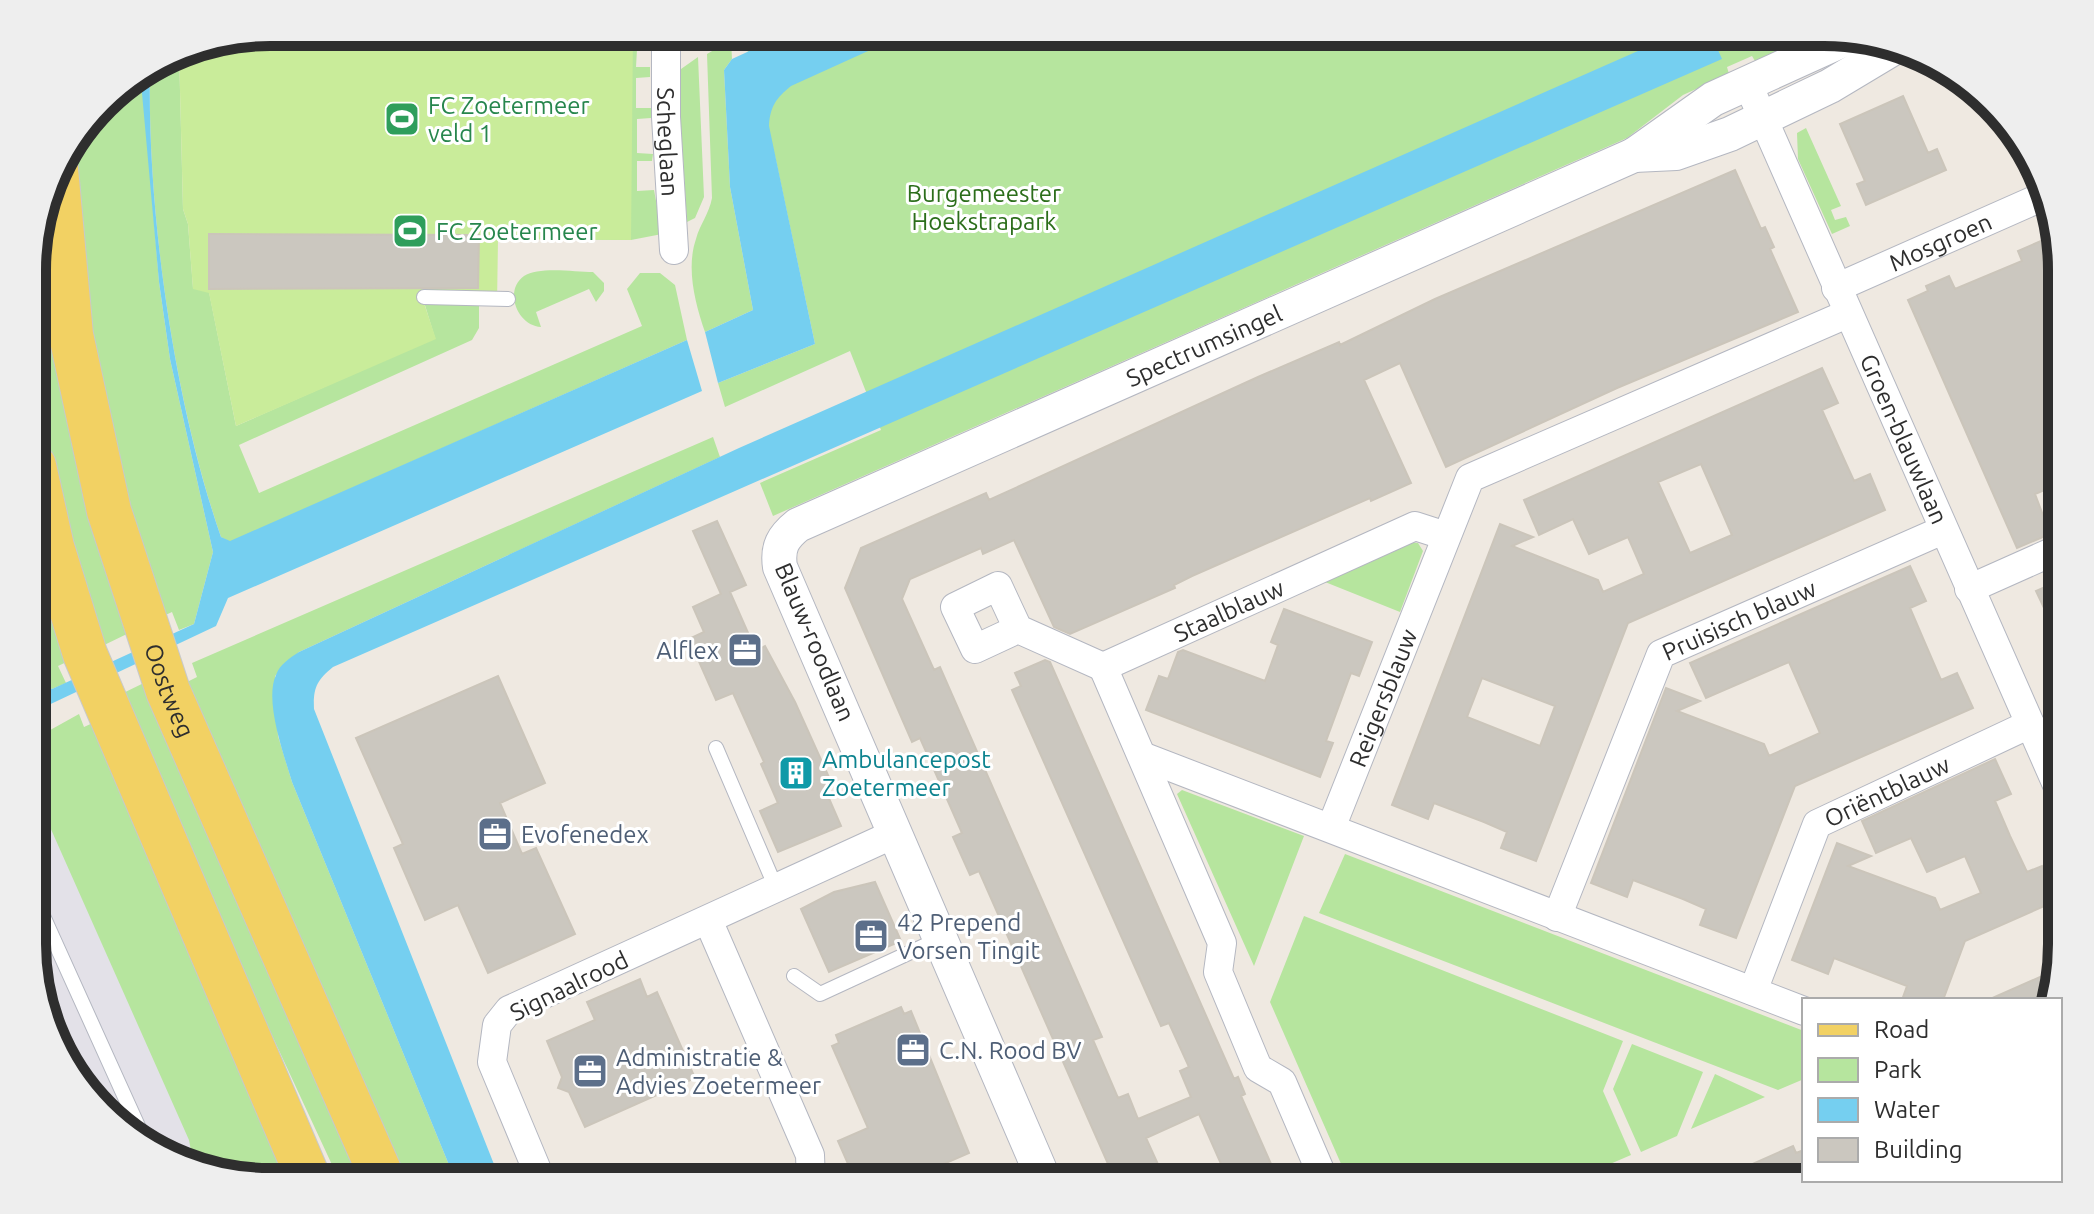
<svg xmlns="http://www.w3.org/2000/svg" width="2094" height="1214" viewBox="0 0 2094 1214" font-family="Ubuntu,sans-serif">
<rect width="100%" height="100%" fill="#efe9e1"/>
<!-- industrial -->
<path fill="#e3e1e8" d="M34 745 262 1180 151 1150 72 1076 34 974Z"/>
<!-- green -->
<path fill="#b6e59e" d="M627 32H638L636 67H650V77L636 78V108H651V118L637 119V153L653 154 652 161H637V191L654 190 662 234 631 240 498 239Z
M763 32H1822L1755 61 1752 56 1727 67 1729 74 1683 95 1627 138 773 516 760 483 881 430 850 351 725 407 718 383 815 344 775 156 741 65 753 41Z
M731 40 732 59 724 70 730 187 753 310 705 332C695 303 686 268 696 239 700 224 709 214 712 198L707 54Z
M179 51 183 209 188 224 193 288 209 292 236 426 435 338 424 302 479 305V328L472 340 239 445 259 493 642 326 627 289 640 273H660L675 285 687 340 230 542 221 537C174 401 147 213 150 69Z
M698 57 704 197 695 218 687 222 678 79 681 69Z
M142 74 159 282 170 359 213 552 194 624 179 630 172 612 157 619 97 388 72 169V145L113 91Z
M1806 128 1841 206 1831 210 1835 220 1846 217 1850 226 1832 234 1798 159 1797 133Z
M46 200 131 632 96 649 68 544 34 391V240Z
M593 272 604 283V291L596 302 589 289 536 312 541 327C518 326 503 291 524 276 539 266 575 272 593 272Z
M713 437 720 457 299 652 275 676 278 736 292 782 456 1182H402L183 684 197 677 192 663Z
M34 523 73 659 58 666 66 683 52 689 34 683Z
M1407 542 1418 543 1423 551 1400 612 1325 582Z
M150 680 375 1182H340L115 697Z
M79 714 84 727 97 721 300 1182H270L193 1161 189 1140 34 791V739Z
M1182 790 1304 836 1254 966 1177 794Z
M1345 854 1804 1031V1079L1778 1090 1319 913Z
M1304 916 1623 1041 1603 1091 1631 1155 1568 1182H1349L1270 1002Z
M1632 1044 1703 1072 1677 1136 1641 1152 1613 1089Z
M1715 1074 1765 1097 1691 1129Z"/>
<!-- pitch -->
<path fill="#c9ec9a" d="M270 32H633L631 240 498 239 497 305 424 303 436 339 236 426 209 293 193 289 188 224 183 209 179 51Z"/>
<!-- water -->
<path fill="#75cff0" d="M791 32H910L791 86C776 98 770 107 769 126L815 344 718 383 705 332 753 310 730 187 724 70 732 59Z
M1681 32H1710L1722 59 333 667C317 680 313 688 314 709L501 1182H456L292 782C284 755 264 701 276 675 280 664 290 658 299 652L739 448Z
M150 69C147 212 174 402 221 537L230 541 687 340 702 391 228 598 216 626 38 710 34 709V683L52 689 194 624 213 552 170 359 159 282 141 82 142 74Z"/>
<!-- building -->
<path fill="#cbc7bf" stroke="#cbc5ba" stroke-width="2" fill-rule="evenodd" d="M1903 96 1928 153 1937 149 1946 170 1866 205 1857 184 1865 181 1840 124Z
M1735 170 1761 229 1765 227 1774 247 1770 249 1798 312 1617 388 1446 467 1400 363 1364 380 1411 483 1371 501 1370 498 1192 576 1174 585 1175 588 1070 634 1054 627 1014 540 983 554 981 548 910 579 902 599 934 670 940 667 1102 1037 1093 1040 1118 1098 1128 1094 1138 1119 1191 1097 1180 1071 1189 1067 1169 1023 1161 1026 1012 690 1021 686 1015 673 1045 660 1050 662 1234 1079 1238 1077 1245 1094 1241 1096 1279 1182H1229L1199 1114 1146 1138 1166 1182H1116L979 871 970 875 953 837 962 833 920 738 912 742 845 588 861 548 986 493 989 500 1258 377 1339 342 1340 345 1435 299Z
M209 234 479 235 478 288 209 289Z
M2050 237 2061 262V483L2035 494 2050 534 2017 548 1908 300 1928 291 1926 286 1949 276 1955 289 2022 261 2018 251Z
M1822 368 1838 403 1822 410 1844 459 1854 481 1870 474 1885 510 1628 623 1536 861 1501 848 1507 832 1484 822 1434 803 1428 819 1392 805 1500 524 1533 537 1512 546 1598 580 1603 592 1644 574 1628 537 1589 554 1573 519 1539 535 1524 500ZM1701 464 1732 535 1690 553 1658 482ZM1482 678 1555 706 1540 746 1467 717Z
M717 521 746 585 730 592 756 651 765 646 795 702 832 784 824 787 841 826 778 852 760 811 778 803 761 764 764 762 733 693 716 700 689 639 704 632 693 607 721 594 693 531Z
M1910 566 1926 601 1910 608 1925 643 1941 680 1957 673 1973 708 1795 786 1736 938 1700 925 1706 909 1683 899 1633 880 1627 897 1591 883 1666 688 1700 701 1677 711 1764 744 1769 756 1820 733 1789 662 1706 698 1690 663Z
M2061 580V644L2036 591Z
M1284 609 1372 642 1359 676 1351 673 1326 741 1333 743 1320 777 1146 710 1159 676 1168 679 1178 652 1183 650 1265 681 1278 645 1271 642Z
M498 676 545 783 500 803 522 854 536 848 575 934 488 973 458 905 425 920 394 848 403 844 356 738Z
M1995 759 2011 794 1995 801 2010 836 2027 872 2042 866 2058 900 1965 941 1943 1000H1902L1907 986 1834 958 1828 974 1792 960 1837 843 1871 856 1848 866 1935 898 1940 910 1981 893 1965 856 1927 872 1911 838 1876 853 1862 821Z
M875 882 901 941 829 972 801 909 834 892Z
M2058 969 2049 1000H1988Z
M640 979 647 997 657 992 695 1078 585 1127 569 1092 558 1088 562 1077 547 1041 595 1020 587 1002Z
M901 1007 904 1014 911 1011 969 1153 902 1182H856L838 1141 868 1128 832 1046 839 1043 836 1035Z
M1793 1146 1796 1153 1804 1150V1182H1712Z"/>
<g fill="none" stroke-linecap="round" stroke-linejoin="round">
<defs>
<path id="service" d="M424 297 508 299
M716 748 776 888
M34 896 147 1146
M794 976 820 994 939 939
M996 1182 1037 1164"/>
<g id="minor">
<path id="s1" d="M666 32V117L674 250"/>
<path id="s2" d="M1747 82 2061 794"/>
<path id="s3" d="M1836 288 2044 196"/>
<path d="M1969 589 2061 548"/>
<path d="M1018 629 975 649 955 607 998 586 1018 629 1103 667"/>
<path d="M1103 667 1222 943 1218 972 1258 1068 1282 1082 1325 1182"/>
<path id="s4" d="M1103 667 1415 526 1446 536"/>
<path d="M1142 756 1804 1011"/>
<path id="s5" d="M1331 828 1470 478 1847 314"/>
<path id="s6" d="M1557 917 1661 654 1943 530"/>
<path d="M708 920 810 1155 811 1182"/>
<path id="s7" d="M1753 991 1817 824 2030 724"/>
<path d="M542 1182 492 1062 497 1025 509 1010 894 834"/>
</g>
<g id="tertiary">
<path d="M1634 155 1676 153 1730 134 1830 86 1890 50"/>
<path id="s8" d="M1045 1182 780 567C777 547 783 537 798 525L1634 155 1713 99 1847 38"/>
</g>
<g id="primary">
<path id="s9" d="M56 169 71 335 109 511 168 691 384 1182"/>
<path d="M34 466 52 547 85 654 310 1182"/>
</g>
</defs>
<!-- service casing -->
<use href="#service" stroke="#b4b7c1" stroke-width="16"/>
<!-- minor casing -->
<use href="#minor" stroke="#b4b7c1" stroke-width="30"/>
<!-- tertiary casing -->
<use href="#tertiary" stroke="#b4b7c1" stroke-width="36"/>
<!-- primary casing -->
<use href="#primary" stroke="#c9c9c9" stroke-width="46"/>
<!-- service -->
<use href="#service" stroke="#fff" stroke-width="14"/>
<!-- minor -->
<use href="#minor" stroke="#fff" stroke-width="28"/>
<!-- tertiary -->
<use href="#tertiary" stroke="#fff" stroke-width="34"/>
<!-- primary -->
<use href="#primary" stroke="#f2d163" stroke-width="44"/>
</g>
<!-- icons -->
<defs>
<symbol id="stadium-square" viewBox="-11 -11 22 22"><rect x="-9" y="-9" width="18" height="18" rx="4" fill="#2e9e5b" stroke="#fff"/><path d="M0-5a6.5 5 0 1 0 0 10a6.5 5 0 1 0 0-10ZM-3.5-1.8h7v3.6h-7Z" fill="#fff"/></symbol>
<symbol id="office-square" viewBox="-11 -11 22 22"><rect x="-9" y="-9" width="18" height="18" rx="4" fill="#5c6f8a" stroke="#fff"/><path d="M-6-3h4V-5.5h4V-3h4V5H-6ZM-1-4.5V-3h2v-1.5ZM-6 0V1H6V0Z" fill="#fff"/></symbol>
<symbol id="building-square" viewBox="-11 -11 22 22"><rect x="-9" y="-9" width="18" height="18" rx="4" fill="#0f9aa8" stroke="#fff"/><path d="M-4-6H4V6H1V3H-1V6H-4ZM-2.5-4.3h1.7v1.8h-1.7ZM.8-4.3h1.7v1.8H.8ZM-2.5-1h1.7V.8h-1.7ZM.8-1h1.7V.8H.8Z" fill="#fff"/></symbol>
</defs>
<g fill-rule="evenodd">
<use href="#stadium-square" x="382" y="99" width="40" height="40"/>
<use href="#stadium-square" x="390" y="211" width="40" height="40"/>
<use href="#office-square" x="725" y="630" width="40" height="40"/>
<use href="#building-square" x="776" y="753" width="40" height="40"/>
<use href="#office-square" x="475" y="814" width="40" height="40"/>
<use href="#office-square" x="851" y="916" width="40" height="40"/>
<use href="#office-square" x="893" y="1030" width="40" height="40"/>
<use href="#office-square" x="570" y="1051" width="40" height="40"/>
</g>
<g text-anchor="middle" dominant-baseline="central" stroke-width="6" stroke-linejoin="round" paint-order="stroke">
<!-- leisure labels -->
<g font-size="24" fill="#27864d" stroke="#fff" text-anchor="start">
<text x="428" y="105">FC Zoetermeer<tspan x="428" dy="28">veld 1</tspan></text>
<text x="436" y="231">FC Zoetermeer</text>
</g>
<!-- street labels -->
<g font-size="24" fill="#2e2e2e" stroke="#fff">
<text stroke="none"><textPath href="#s1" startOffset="110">Scheglaan</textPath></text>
<text stroke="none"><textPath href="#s3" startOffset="114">Mosgroen</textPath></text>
<text stroke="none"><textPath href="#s8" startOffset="1162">Spectrumsingel</textPath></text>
<text stroke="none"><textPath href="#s2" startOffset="390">Groen-blauwlaan</textPath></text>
<text stroke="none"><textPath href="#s4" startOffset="138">Staalblauw</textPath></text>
<text stroke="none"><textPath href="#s6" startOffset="368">Pruisisch blauw</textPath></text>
<text transform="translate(815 642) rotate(67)">Blauw-roodlaan</text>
<text stroke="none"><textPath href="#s9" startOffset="536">Oostweg</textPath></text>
<text stroke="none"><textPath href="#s5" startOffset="140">Reigersblauw</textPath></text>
<text stroke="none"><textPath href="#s7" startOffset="256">Oriëntblauw</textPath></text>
<text transform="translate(569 986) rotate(-26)">Signaalrood</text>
</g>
<!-- park labels -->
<g font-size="24" fill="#2c6e1b" stroke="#fff">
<text x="984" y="193">Burgemeester<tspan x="984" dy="28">Hoekstrapark</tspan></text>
</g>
<!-- service labels -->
<g font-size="24" fill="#4e5e75" stroke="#fff" text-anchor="start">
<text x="719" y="650" text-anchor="end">Alflex</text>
<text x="521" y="834">Evofenedex</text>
<text x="897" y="922">42 Prepend<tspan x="897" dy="28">Vorsen Tingit</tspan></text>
<text x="939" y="1050">C.N. Rood BV</text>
<text x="616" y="1057">Administratie &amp;<tspan x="616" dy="28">Advies Zoetermeer</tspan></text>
</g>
<!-- culture labels -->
<g font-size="24" fill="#0d838f" stroke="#fff" text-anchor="start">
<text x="822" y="759">Ambulancepost<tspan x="822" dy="28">Zoetermeer</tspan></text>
</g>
</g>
<!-- crop -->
<path d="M0 0H2094V1214H0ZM270 46H1824A224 224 0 0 1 2048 270V944A224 224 0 0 1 1824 1168H270A224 224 0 0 1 46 944V270A224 224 0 0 1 270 46Z" fill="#eee" fill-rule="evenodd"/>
<path fill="none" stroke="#2e2e2e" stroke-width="10" d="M270 46H1824A224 224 0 0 1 2048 270V944A224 224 0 0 1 1824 1168H270A224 224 0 0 1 46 944V270A224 224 0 0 1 270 46Z"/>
<!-- legend -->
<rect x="1802" y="998" width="260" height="184" fill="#ffffff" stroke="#ababab" stroke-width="2"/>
<rect x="1818" y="1024" width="40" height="12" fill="#f2d163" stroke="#ababab" stroke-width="2"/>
<text x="1874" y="1038" font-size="24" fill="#2e2e2e">Road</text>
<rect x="1818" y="1058" width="40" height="24" fill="#b6e59e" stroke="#ababab" stroke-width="2"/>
<text x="1874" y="1078" font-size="24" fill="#2e2e2e">Park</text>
<rect x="1818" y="1098" width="40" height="24" fill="#75cff0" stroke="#ababab" stroke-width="2"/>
<text x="1874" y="1118" font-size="24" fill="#2e2e2e">Water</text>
<rect x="1818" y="1138" width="40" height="24" fill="#cbc7bf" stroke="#ababab" stroke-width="2"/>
<text x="1874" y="1158" font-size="24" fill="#2e2e2e">Building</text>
</svg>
